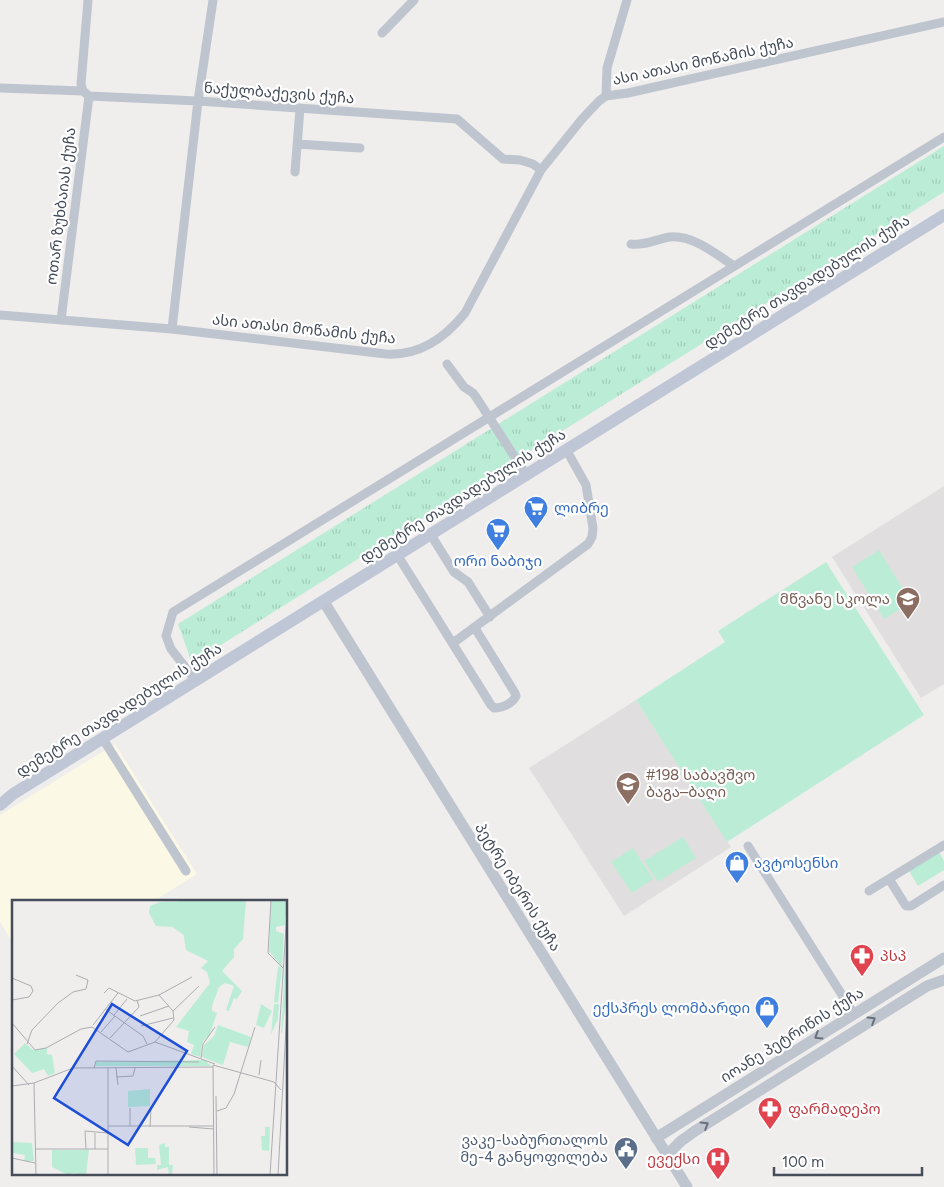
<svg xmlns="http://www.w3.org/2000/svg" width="944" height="1187" viewBox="0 0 944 1187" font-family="Figtree,'Noto Sans Georgian',sans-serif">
<defs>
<pattern id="grass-tufts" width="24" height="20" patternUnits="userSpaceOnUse" patternTransform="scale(1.25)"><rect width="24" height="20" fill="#bbedd6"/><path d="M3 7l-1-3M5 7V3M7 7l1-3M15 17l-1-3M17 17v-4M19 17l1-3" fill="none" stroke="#a2cdba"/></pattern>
</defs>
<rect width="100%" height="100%" fill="#f0eded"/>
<!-- commercial -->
<path fill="#fbf8e5" d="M115 744 197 874 154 901H14V944L0 922V815Z"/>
<!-- education -->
<path fill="#e1dedf" d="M944 486V684L921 698 832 557Z
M636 700 731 847 624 916 529 768Z"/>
<!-- grass -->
<path fill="url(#grass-tufts)" d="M944 146V192L192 663 178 624Z"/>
<!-- pitch -->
<path fill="#bbedd6" d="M879 550 911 602 884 619 852 567Z
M826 562 924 715 727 842 636 700 725 642 718 631Z
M683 837 696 858 658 882 644 861Z
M633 848 653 879 632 893 611 862Z
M939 852 944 861V870L918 886 909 871Z"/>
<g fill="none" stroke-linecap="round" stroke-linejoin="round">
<!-- minor -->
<path stroke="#bec5cf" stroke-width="9" d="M382 33 414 0
M0 88 83 91 89 96 198 101 457 119 503 159 520 160 533 164 541 170
M83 91 81 84 88 0
M606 96 607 68 627 0
M297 144 360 148
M295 172 300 108
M631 244C645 246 656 239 670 237 693 235 716 254 734 266
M0 315 172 329 386 354C419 356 445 338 465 313L541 170 582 119 599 101 606 96 628 93 944 22
M61 320 89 96
M172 329 198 101 213 0
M447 364 464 387 473 393 476 397 527 476
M431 535 454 572 468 582 490 617
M398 556 491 705 494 708C502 708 512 704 516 696L515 693 475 628
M453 643 588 544 592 537 593 528 586 485 567 451
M196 681 171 649 166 636 173 612 944 137
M103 739 186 871
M748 846 854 1014
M889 879 906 906H911L944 885
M869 891 944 845"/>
<!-- tertiary -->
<path stroke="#bec5cf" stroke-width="11" d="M324 602 687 1187
M656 1138 944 958
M667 1155 681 1141 695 1131 927 986 944 980"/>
<!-- secondary -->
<path stroke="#bfc7d6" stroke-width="12" d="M0 805 13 794 944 215"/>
</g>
<!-- one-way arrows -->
<defs><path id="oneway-chevron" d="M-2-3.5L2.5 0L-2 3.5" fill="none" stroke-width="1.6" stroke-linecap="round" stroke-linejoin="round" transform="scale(1.25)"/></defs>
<g stroke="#6a717d">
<use href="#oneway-chevron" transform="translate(872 1020) rotate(-32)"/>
<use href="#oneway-chevron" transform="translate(818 1036) rotate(148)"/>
<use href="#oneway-chevron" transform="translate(705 1125) rotate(-32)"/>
</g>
<!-- icons -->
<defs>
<symbol id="supermarket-pin" viewBox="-11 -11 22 30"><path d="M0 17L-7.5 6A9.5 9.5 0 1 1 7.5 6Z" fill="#3f7fe0" stroke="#fff"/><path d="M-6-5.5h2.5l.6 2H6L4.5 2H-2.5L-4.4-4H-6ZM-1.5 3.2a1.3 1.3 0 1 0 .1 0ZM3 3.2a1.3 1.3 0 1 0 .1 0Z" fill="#fff"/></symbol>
<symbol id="school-pin" viewBox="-11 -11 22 30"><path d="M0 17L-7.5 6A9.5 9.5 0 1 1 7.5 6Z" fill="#8d6e63" stroke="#fff"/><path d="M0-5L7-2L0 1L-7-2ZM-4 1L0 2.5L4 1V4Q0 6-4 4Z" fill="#fff"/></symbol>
<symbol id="shop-pin" viewBox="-11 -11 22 30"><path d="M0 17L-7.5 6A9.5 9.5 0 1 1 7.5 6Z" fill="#3f7fe0" stroke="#fff"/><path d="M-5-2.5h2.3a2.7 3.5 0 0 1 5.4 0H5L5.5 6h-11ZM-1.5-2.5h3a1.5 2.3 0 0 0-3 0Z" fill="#fff"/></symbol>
<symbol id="pharmacy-pin" viewBox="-11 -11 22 30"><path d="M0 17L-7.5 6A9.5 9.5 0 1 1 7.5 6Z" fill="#e0444e" stroke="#fff"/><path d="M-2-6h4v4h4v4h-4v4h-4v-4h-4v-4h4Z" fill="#fff"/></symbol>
<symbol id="civic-pin" viewBox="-11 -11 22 30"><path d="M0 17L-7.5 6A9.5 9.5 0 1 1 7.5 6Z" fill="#5c6f8a" stroke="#fff"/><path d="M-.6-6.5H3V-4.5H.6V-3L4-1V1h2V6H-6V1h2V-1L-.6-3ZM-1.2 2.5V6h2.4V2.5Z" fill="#fff"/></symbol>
<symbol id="hospital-pin" viewBox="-11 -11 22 30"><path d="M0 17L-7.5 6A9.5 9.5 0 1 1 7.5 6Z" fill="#e0444e" stroke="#fff"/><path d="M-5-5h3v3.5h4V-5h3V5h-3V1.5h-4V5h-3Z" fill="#fff"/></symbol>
</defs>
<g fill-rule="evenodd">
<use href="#supermarket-pin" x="522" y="494" width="28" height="38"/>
<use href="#supermarket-pin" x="484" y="516" width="28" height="38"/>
<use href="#school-pin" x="894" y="585" width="28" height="38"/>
<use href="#school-pin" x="614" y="770" width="28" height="38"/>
<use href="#shop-pin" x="723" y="849" width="28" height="38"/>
<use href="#pharmacy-pin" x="848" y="942" width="28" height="38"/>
<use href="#shop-pin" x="753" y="994" width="28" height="38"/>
<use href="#pharmacy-pin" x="756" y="1095" width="28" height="38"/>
<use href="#civic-pin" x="612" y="1135" width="28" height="38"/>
<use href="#hospital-pin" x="704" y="1145" width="28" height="38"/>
</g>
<g text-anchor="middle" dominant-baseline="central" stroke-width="4.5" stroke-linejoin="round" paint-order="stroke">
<!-- street labels -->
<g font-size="15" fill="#464d5a" stroke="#fff">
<text transform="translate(703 61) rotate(-12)">ასი ათასი მოწამის ქუჩა</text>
<text transform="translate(279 93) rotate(4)">ნაქულბაქევის ქუჩა</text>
<text transform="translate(61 206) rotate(-83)">ოთარ ზუხბაიას ქუჩა</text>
<text transform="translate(807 282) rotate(-32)">დემეტრე თავდადებულის ქუჩა</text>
<text transform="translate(304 329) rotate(6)">ასი ათასი მოწამის ქუჩა</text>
<text transform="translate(463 496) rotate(-32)">დემეტრე თავდადებულის ქუჩა</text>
<text transform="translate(119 710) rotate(-32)">დემეტრე თავდადებულის ქუჩა</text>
<text transform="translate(518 887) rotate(58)">პეტრე იბერის ქუჩა</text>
<text transform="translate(792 1035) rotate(-32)">იოანე პეტრიწის ქუჩა</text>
</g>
<!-- shop labels -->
<g font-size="15" fill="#366cbe" stroke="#fff" text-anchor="start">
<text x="554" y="508">ლიბრე</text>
<text x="498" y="561" text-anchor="middle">ორი ნაბიჯი</text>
<text x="754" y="863">ავტოსენსი</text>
<text x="750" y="1008" text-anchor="end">ექსპრეს ლომბარდი</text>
</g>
<!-- education labels -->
<g font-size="15" fill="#785e54" stroke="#fff" text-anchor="end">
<text x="890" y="599">მწვანე სკოლა</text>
<text x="646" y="775" text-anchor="start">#198 საბავშვო<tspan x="646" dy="17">ბაგა–ბაღი</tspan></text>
</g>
<!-- health labels -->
<g font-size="15" fill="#be3a42" stroke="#fff" text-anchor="start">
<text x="880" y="956">პსპ</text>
<text x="788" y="1109">ფარმადეპო</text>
<text x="700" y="1159" text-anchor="end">ევექსი</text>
</g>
<!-- service labels -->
<g font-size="15" fill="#4e5e75" stroke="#fff" text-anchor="end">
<text x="608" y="1140">ვაკე-საბურთალოს<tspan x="608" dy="17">მე-4 განყოფილება</tspan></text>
</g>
</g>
<!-- overview -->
<g transform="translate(12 900)">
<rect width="275" height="275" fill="#f0eded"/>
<path d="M166 0H234L231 39 222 49V57L210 71 230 91 225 99 222 98 217 111 214 110 222 86 213 83 207 87 200 106V111L205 113 197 136 191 141 188 157 179 154 182 145 175 142 177 131 164 127 198 83 195 72 189 68 196 61 174 50ZM249 104 260 111 252 128 244 125ZM206 125 239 137 236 147 218 142 211 165 190 157 192 145 202 136ZM13 143 21 150 35 148V154L40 155 43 173 36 176 32 169 20 173 2 154ZM193 160 199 166H83L84 162ZM0 242 20 243 22 261H12L13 255 1 253ZM77 249 74 275H59L68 271V250Z" fill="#bbedd6"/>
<path d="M221 0V8L229 17 228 35 224 44 217 46 210 45 216 22H209L197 30 202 14H190L175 37 160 27 144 26 137 13 138 6 148 2ZM259 0H275L273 25 264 27V31L272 34 270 67 257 51ZM275 29V93L270 133H269ZM198 41 207 52 217 50 211 64 207 62 203 54 198 60 192 53 191 46ZM266 66 270 68 266 103 262 102ZM262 104H267L266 119 259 134Z" fill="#bbedd6"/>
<path d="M253 227H258L257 251 250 250 249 236H253ZM153 243V247H157V265H161L160 275H157L156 267 145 270V265H149L147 245Z" fill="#bbedd6"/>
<path d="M138 189V206L116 207V191ZM123 248H136V258H143L144 264 124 265ZM40 250H68V271L56 275 40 267Z" fill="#bbedd6"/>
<path fill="none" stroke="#acadb2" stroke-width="1" d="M259 0 256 53 271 68M0 78 19 86 21 91 17 97 0 100M92 93 97 88 123 101 147 95 180 77M93 109 131 136 135 144M161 111 187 86M102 115 115 99M128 116 157 106M0 123 23 150 34 148 69 129 80 127 116 152 143 142 203 164M81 125 106 93M129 126 161 118M89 132 103 116M98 138 127 107 125 100M143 142 162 120 161 111 147 95M15 144 20 130 46 103 61 92 74 89 76 80 64 75M189 158 191 144 203 127M0 166 17 185M82 168 84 161 187 162M104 168 106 185M247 175 249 160M104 177 121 176 123 168M0 186 22 183M204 196 205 275M118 208V226M205 211 214 208 222 194 243 127M96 226H201M138 227 139 209M177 227 202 229M23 249H96M74 249 73 231 96 233M83 249V233M0 258 23 263M24 275 22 183 61 168 201 167M96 275V168M202 275 201 165 262 182 269 190M258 275 275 12M266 275 275 110"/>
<path fill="#1d4ed8" fill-opacity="0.15" stroke="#1d4ed8" stroke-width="2.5" d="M100 104 175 151 116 245 42 198Z"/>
<rect width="275" height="275" fill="none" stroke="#464d5a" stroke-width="2.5"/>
</g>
<!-- scale -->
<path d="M774 1167v8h148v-8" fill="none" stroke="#464d5a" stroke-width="2.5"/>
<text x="782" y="1167" font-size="15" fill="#464d5a" stroke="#ffffff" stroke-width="4" paint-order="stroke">100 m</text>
</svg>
